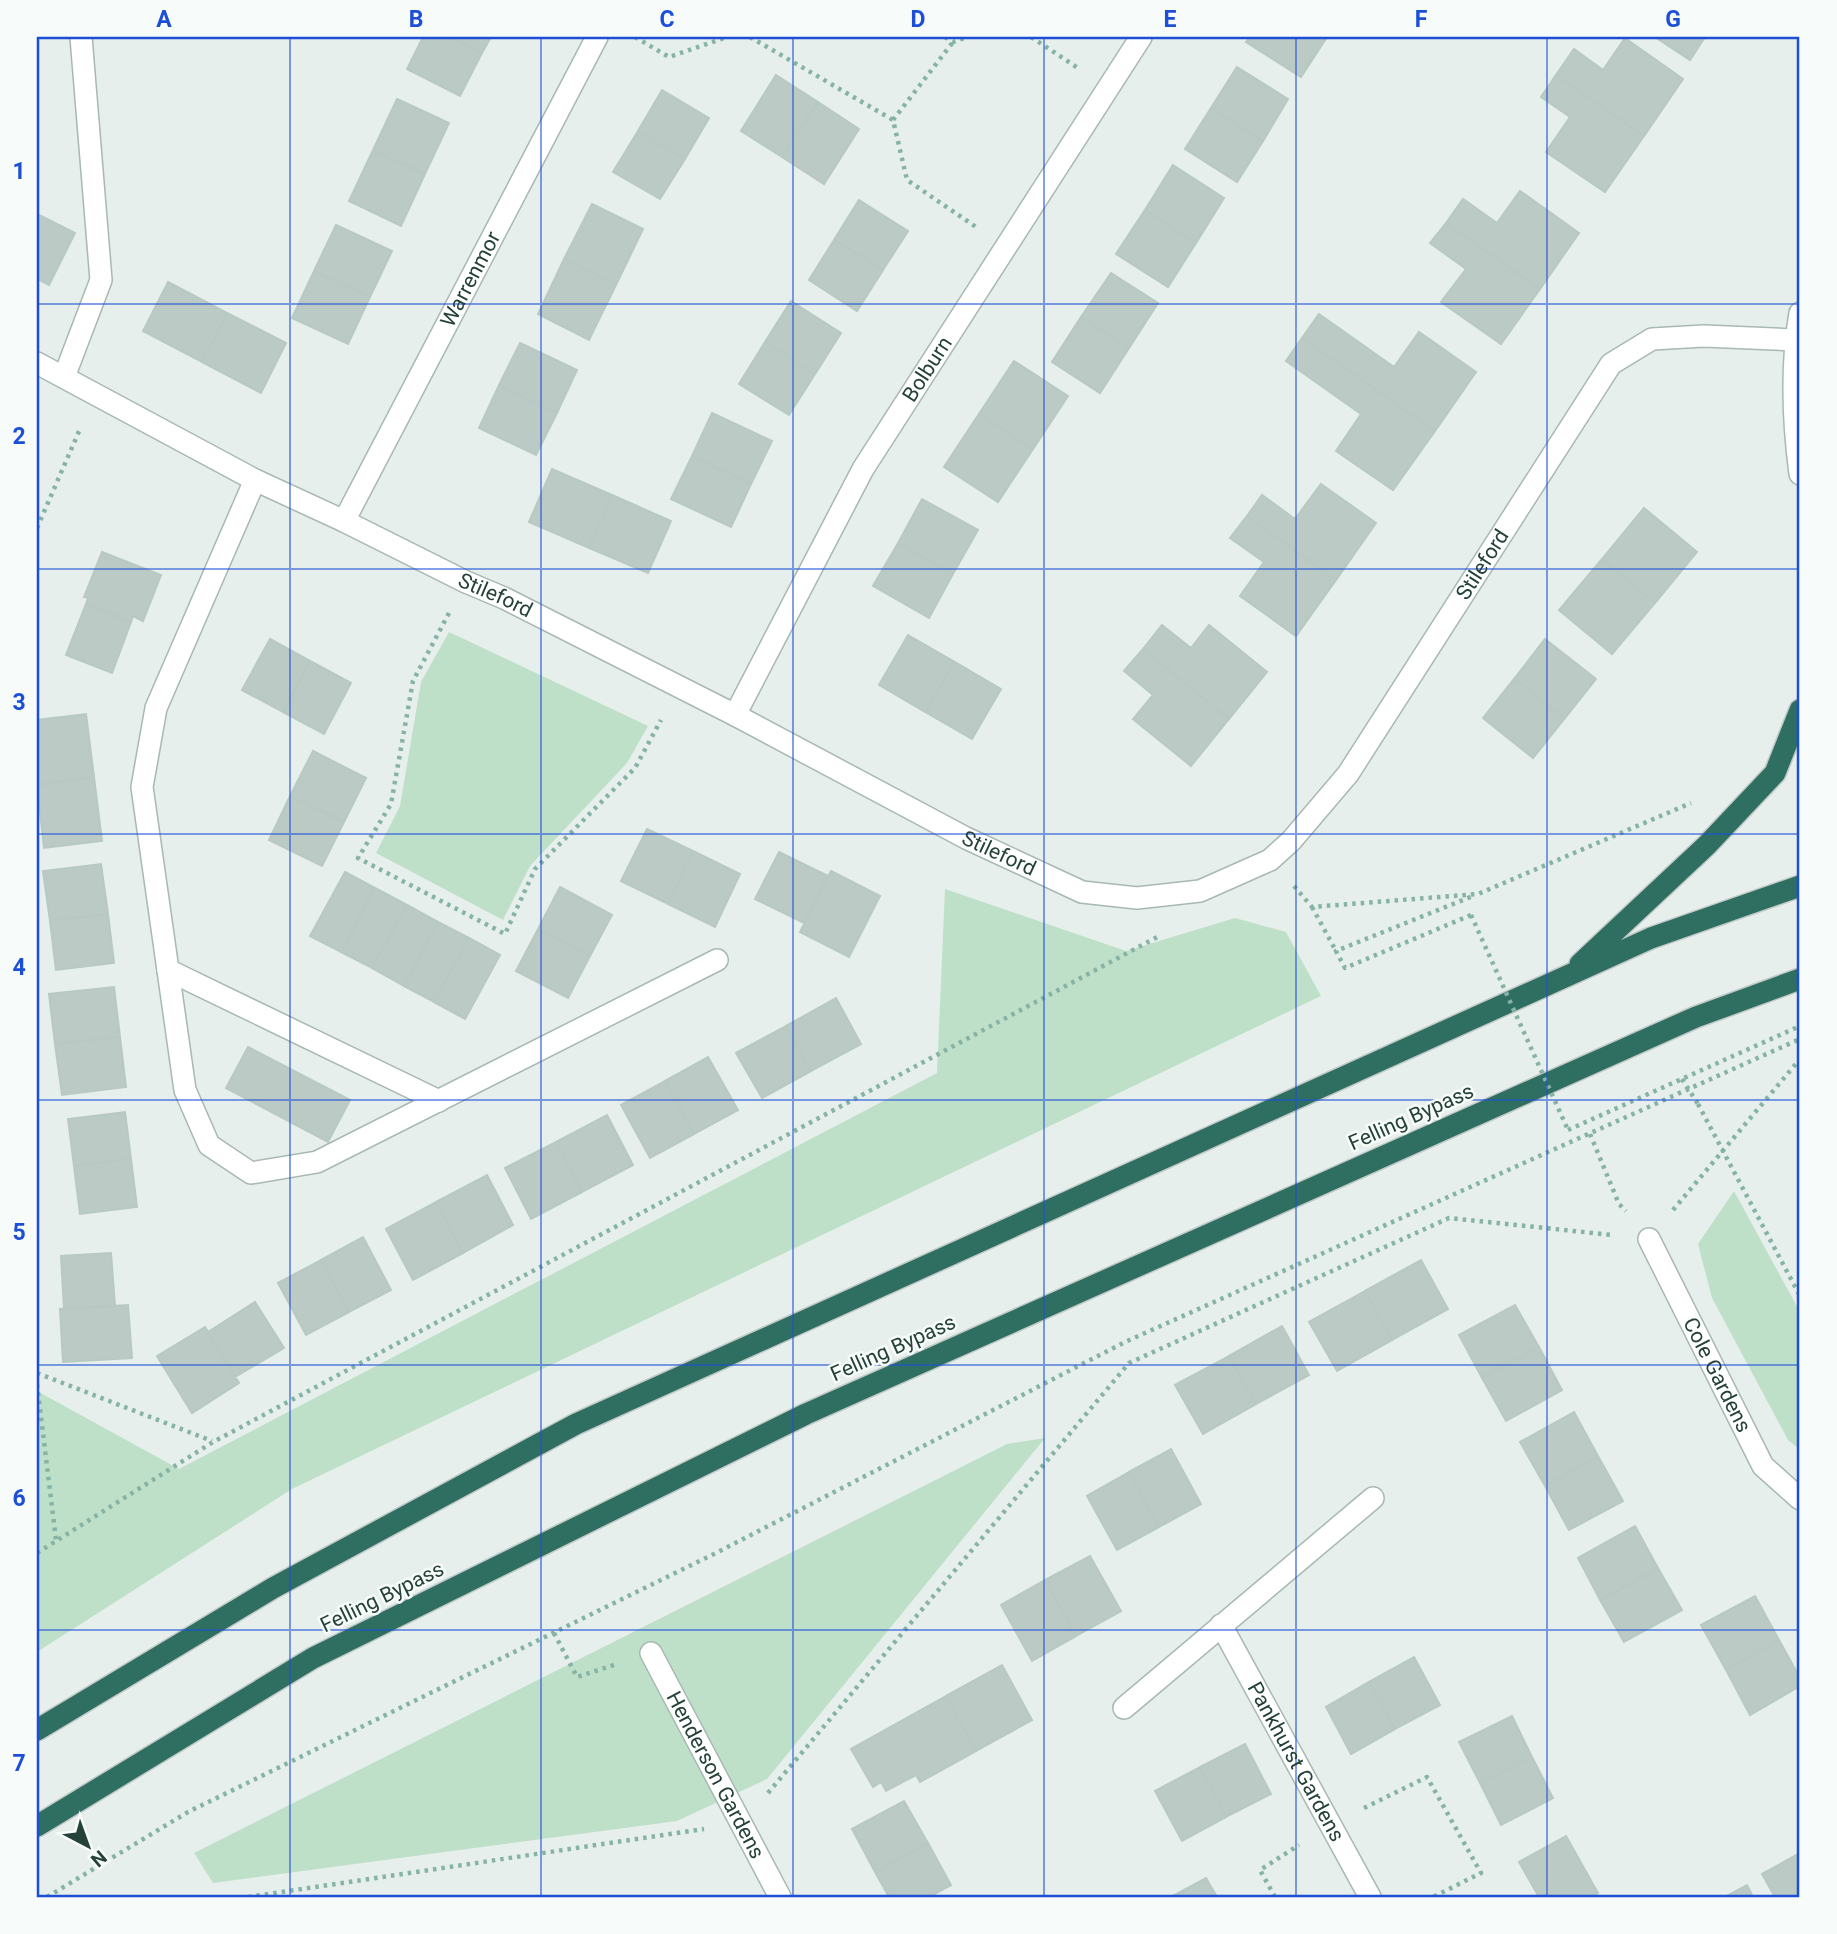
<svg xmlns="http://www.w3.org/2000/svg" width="1837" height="1934" viewBox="0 0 1837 1934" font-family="Roboto,sans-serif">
<rect width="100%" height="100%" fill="#e6efeb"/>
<!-- green -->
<path fill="#bfe0c8" d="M449 632 648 726 627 763 530 866 503 920 376 853 400 806 421 682Z
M945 889 1126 951 1235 918 1286 932 1321 996 292 1489 37 1652V1391L179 1469 937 1073Z
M1734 1191 1800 1312V1450L1788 1440 1712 1298 1698 1244Z
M1045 1438 767 1779 677 1821 213 1883 194 1853 1007 1444Z"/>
<!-- building -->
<path fill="#bbcac4" stroke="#b8c9c2" stroke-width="2" d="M423 37H449L482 53 460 96 407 69Z
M449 37H491L482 53Z
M1250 37H1327L1301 77 1246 42Z
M1655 37H1705L1690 60Z
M1625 38 1683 79 1644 136 1556 75 1574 49 1603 70Z
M1237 67 1288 99 1263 141 1211 108Z
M776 75 818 102 782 157 741 131Z
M1556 75 1644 136 1605 192 1546 152 1570 117 1541 97Z
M662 90 709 118 685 159 638 131Z
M397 99 449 123 425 174 373 150Z
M818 102 859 129 824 184 782 157Z
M1211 108 1263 141 1237 182 1185 149Z
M638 131 685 159 660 199 613 172Z
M373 150 425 174 401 226 349 201Z
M1173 165 1224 198 1196 243 1145 210Z
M1520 191 1579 233 1540 289 1446 223 1463 199 1497 223Z
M859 200 908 231 883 270 834 240Z
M592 204 643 229 616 285 564 259Z
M1145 210 1196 243 1168 287 1116 254Z
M37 214 75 233 49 285 37 279Z
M1446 223 1540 289 1501 344 1441 302 1466 269 1430 243Z
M336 225 392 251 370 297 314 271Z
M834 240 883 270 857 311 809 280Z
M564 259 616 285 589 340 538 314Z
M314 271 370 297 348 344 292 318Z
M1111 273 1158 303 1129 348 1081 317Z
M168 282 227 313 202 362 143 331Z
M791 301 841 333 815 374 765 342Z
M227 313 286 343 261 393 202 362Z
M1319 314 1394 367 1419 332 1476 372 1435 431 1302 338Z
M1081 317 1129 348 1100 393 1052 362Z
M1302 338 1435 431 1393 490 1336 451 1361 414 1286 361Z
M765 342 815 374 789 415 739 384Z
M520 343 577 370 557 413 499 385Z
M1014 361 1068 396 1033 449 979 414Z
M499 385 557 413 536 455 479 428Z
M712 413 772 441 751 484 692 456Z
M979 414 1033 449 998 502 944 467Z
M692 456 751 484 731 527 671 499Z
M552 469 612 495 589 548 529 522Z
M1321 484 1376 523 1336 580 1247 516 1262 495 1295 519Z
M612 495 671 521 648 573 589 548Z
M922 499 978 530 953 574 898 543Z
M1644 508 1697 552 1655 603 1602 559Z
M1247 516 1336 580 1296 636 1240 596 1264 562 1230 538Z
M898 543 953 574 929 618 873 586Z
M102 552 161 575 143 621 133 616 131 622 86 604 88 598 84 597Z
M1602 559 1655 603 1612 654 1559 610Z
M86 604 131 622 112 673 66 655Z
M1162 625 1191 648 1209 625 1267 672 1229 719 1143 649Z
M908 635 955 662 925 712 879 685Z
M270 639 310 661 283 712 242 690Z
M1545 639 1596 679 1565 718 1514 679Z
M1143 649 1229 719 1191 766 1133 719 1153 695 1124 671Z
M310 661 351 683 324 734 283 712Z
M955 662 1001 689 972 739 925 712Z
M1514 679 1565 718 1533 758 1483 718Z
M86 714 94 777 37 785V720Z
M313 751 366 778 344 822 290 796Z
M94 777 102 841 44 848 37 785Z
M290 796 344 822 322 866 269 840Z
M647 829 693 851 668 904 621 881Z
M693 851 740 874 715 927 668 904Z
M779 852 828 876 804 923 755 899Z
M101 864 108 914 50 921 43 871Z
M831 871 880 896 849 957 800 932Z
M345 872 375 888 341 952 310 936Z
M560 887 612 915 590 956 538 929Z
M375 888 407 905 372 968 341 952Z
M407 905 438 922 404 986 372 968Z
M108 914 114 963 56 970 50 921Z
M438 922 469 938 434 1002 404 986Z
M538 929 590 956 568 998 516 971Z
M469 938 500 955 465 1019 434 1002Z
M114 987 120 1037 55 1044 49 994Z
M836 998 861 1044 811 1071 786 1026Z
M786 1026 811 1071 762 1098 736 1053Z
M120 1037 126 1087 62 1095 55 1044Z
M248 1047 350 1100 328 1142 226 1088Z
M708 1057 738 1110 694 1134 665 1081Z
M665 1081 694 1134 650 1158 621 1105Z
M125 1112 131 1159 74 1166 68 1119Z
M607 1115 633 1165 582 1192 556 1142Z
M556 1142 582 1192 531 1219 505 1168Z
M131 1159 137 1207 80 1214 74 1166Z
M487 1175 513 1225 463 1253 436 1202Z
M436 1202 463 1253 413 1280 386 1229Z
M363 1237 391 1290 349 1312 321 1260Z
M111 1253 115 1306 64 1309 61 1256Z
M321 1260 349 1312 306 1335 278 1283Z
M1421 1260 1448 1309 1392 1340 1365 1291Z
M1365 1291 1392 1340 1337 1371 1309 1322Z
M255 1302 284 1348 235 1377 208 1332Z
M128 1305 132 1358 63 1362 60 1309Z
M1515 1305 1539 1347 1482 1378 1459 1335Z
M1282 1326 1309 1375 1256 1404 1229 1356Z
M205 1327 239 1383 192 1413 157 1356Z
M1539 1347 1562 1390 1506 1421 1482 1378Z
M1229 1356 1256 1404 1203 1434 1175 1385Z
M1574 1412 1598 1456 1545 1486 1520 1442Z
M1171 1449 1201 1504 1159 1527 1129 1472Z
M1598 1456 1623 1501 1569 1530 1545 1486Z
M1129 1472 1159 1527 1117 1550 1087 1496Z
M1635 1526 1658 1568 1600 1600 1578 1558Z
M1090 1556 1121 1611 1076 1636 1045 1580Z
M1658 1568 1682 1610 1624 1642 1600 1600Z
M1045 1580 1076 1636 1032 1661 1001 1605Z
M1755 1596 1779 1640 1726 1670 1701 1625Z
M1779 1640 1800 1678V1686L1750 1715 1726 1670Z
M1414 1657 1440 1705 1395 1729 1369 1682Z
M1002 1665 1032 1720 976 1751 946 1696Z
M1369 1682 1395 1729 1351 1754 1326 1707Z
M946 1696 976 1751 920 1782 916 1775 886 1791 881 1782 873 1787 851 1749Z
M1512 1716 1532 1757 1480 1783 1459 1742Z
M1245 1744 1271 1794 1226 1817 1200 1767Z
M1532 1757 1553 1798 1501 1825 1480 1783Z
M1200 1767 1226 1817 1182 1841 1155 1791Z
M904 1801 928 1843 875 1872 852 1829Z
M1566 1836 1598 1893 1590 1897H1539L1519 1862Z
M928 1843 951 1885 929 1897H889L875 1872Z
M1800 1853V1897H1775L1762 1874Z
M1206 1878 1217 1897H1171Z
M1747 1885 1753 1897H1725Z"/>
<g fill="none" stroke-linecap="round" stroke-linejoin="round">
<defs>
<path id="lane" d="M64 377 101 280 81 37"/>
<g id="street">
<path id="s1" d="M37 363 255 480 344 521 466 582 504 598 735 715 966 838 1082 892 1137 898 1200 891 1270 860 1291 841 1348 774 1611 364 1652 339 1704 336 1795 340"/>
<path d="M255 480 156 708 142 787 185 1090 209 1145 251 1173 317 1162 717 960"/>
<path id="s2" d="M344 521 597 37"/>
<path id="s3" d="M735 715 863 469 1141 37"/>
<path d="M168 970 439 1101"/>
<path id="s4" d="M1649 1239 1763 1466 1800 1499"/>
<path id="s5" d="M1221 1625 1370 1897"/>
<path id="s6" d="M651 1653 780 1897"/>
<path d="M1124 1708 1373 1498"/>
</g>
<path id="secondary" d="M1800 313C1791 365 1793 421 1800 474"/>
<path id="highway" d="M1580 964 1707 845 1775 773 1800 710
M37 1730 273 1588 576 1424 1651 938 1800 886
M37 1826 313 1658 806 1414 1696 1017 1800 979"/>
</defs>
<!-- lane casing -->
<use href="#lane" stroke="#a8b8b2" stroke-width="24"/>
<!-- street casing -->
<use href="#street" stroke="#a8b8b2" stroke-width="24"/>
<!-- secondary casing -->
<use href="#secondary" stroke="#a4bbb3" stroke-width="24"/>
<!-- highway casing -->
<use href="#highway" stroke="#c2cac8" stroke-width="24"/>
<!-- path -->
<path stroke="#86b3a5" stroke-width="4.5" stroke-dasharray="3.5 5" stroke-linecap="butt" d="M635 37 669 57 727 37
M750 37 893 120 907 180 976 227
M945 37 953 42 967 37
M1031 37 1078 68
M893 120 953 42
M37 528 80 429
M449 613 413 681 391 804 358 858 505 934 535 869 635 768 661 720
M1294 886 1312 907 1478 894 1691 803
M1312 907 1336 951
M1471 915 1345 968 1336 951 1473 896
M1698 1104 1800 1296
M1568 1130 1800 1026
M1590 1134 1619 1204 1626 1211
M1673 1210 1800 1059
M37 1373 212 1441
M37 1384 56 1540
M37 1553 213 1442 1161 935
M554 1633 577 1677 617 1664
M768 1793 1129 1363 1449 1218 1612 1235
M1364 1808 1427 1777 1481 1873 1433 1897
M47 1897 188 1812 714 1554 1125 1342 1800 1039
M248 1897 704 1829
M1275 1897 1260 1870 1299 1845"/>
<!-- lane -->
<use href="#lane" stroke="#fff" stroke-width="21"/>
<!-- street -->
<use href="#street" stroke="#fff" stroke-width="21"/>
<!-- secondary -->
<use href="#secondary" stroke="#fff" stroke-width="21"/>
<!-- highway -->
<use href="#highway" stroke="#2f6f62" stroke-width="21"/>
<!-- path-bridge -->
<path stroke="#86b3a5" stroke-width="4.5" stroke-dasharray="3.5 5" stroke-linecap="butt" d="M1471 915 1568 1130
M1682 1079 1698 1104"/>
</g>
<!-- grid -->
<path fill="none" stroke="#1d4ed8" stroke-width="2" stroke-opacity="0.55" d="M290 37V1897M541 37V1897M793 37V1897M1044 37V1897M1296 37V1897M1547 37V1897M37 304H1800M37 569H1800M37 834H1800M37 1100H1800M37 1365H1800M37 1630H1800"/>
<g text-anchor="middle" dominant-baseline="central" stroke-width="5" stroke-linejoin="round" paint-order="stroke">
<!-- street labels -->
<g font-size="21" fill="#24423a" stroke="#f7fbf9">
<text stroke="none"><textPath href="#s2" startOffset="273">Warrenmor</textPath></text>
<text stroke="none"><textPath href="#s3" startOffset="396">Bolburn</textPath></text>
<text stroke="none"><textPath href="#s1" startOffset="1732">Stileford</textPath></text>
<text stroke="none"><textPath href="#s1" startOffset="514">Stileford</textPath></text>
<text stroke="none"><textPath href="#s1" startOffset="1080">Stileford</textPath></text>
<text transform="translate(1411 1117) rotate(-24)">Felling Bypass</text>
<text transform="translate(893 1348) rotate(-24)">Felling Bypass</text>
<text stroke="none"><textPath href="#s4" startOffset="152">Cole Gardens</textPath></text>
<text transform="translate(382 1597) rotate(-26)">Felling Bypass</text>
<text stroke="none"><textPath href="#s5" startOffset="156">Pankhurst Gardens</textPath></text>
<text stroke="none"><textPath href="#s6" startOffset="138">Henderson Gardens</textPath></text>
</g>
</g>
<!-- border -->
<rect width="1837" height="1934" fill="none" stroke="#f7fbf9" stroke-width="77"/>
<!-- north arrow -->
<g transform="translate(88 1846) rotate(139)" stroke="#f7fbf9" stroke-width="5" paint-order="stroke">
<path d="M0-5L12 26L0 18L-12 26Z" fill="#24423a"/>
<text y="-10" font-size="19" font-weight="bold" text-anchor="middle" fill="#24423a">N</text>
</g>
<rect x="38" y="38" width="1760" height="1858" fill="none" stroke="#1d4ed8" stroke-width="2.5"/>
<g font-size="23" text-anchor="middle" font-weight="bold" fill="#1d4ed8">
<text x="164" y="27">A</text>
<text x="416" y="27">B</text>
<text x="667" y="27">C</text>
<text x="918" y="27">D</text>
<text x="1170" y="27">E</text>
<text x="1421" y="27">F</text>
<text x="1673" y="27">G</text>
<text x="19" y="179">1</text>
<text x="19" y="444">2</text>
<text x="19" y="710">3</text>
<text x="19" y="975">4</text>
<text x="19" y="1240">5</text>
<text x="19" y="1506">6</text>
<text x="19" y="1771">7</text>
</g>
</svg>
